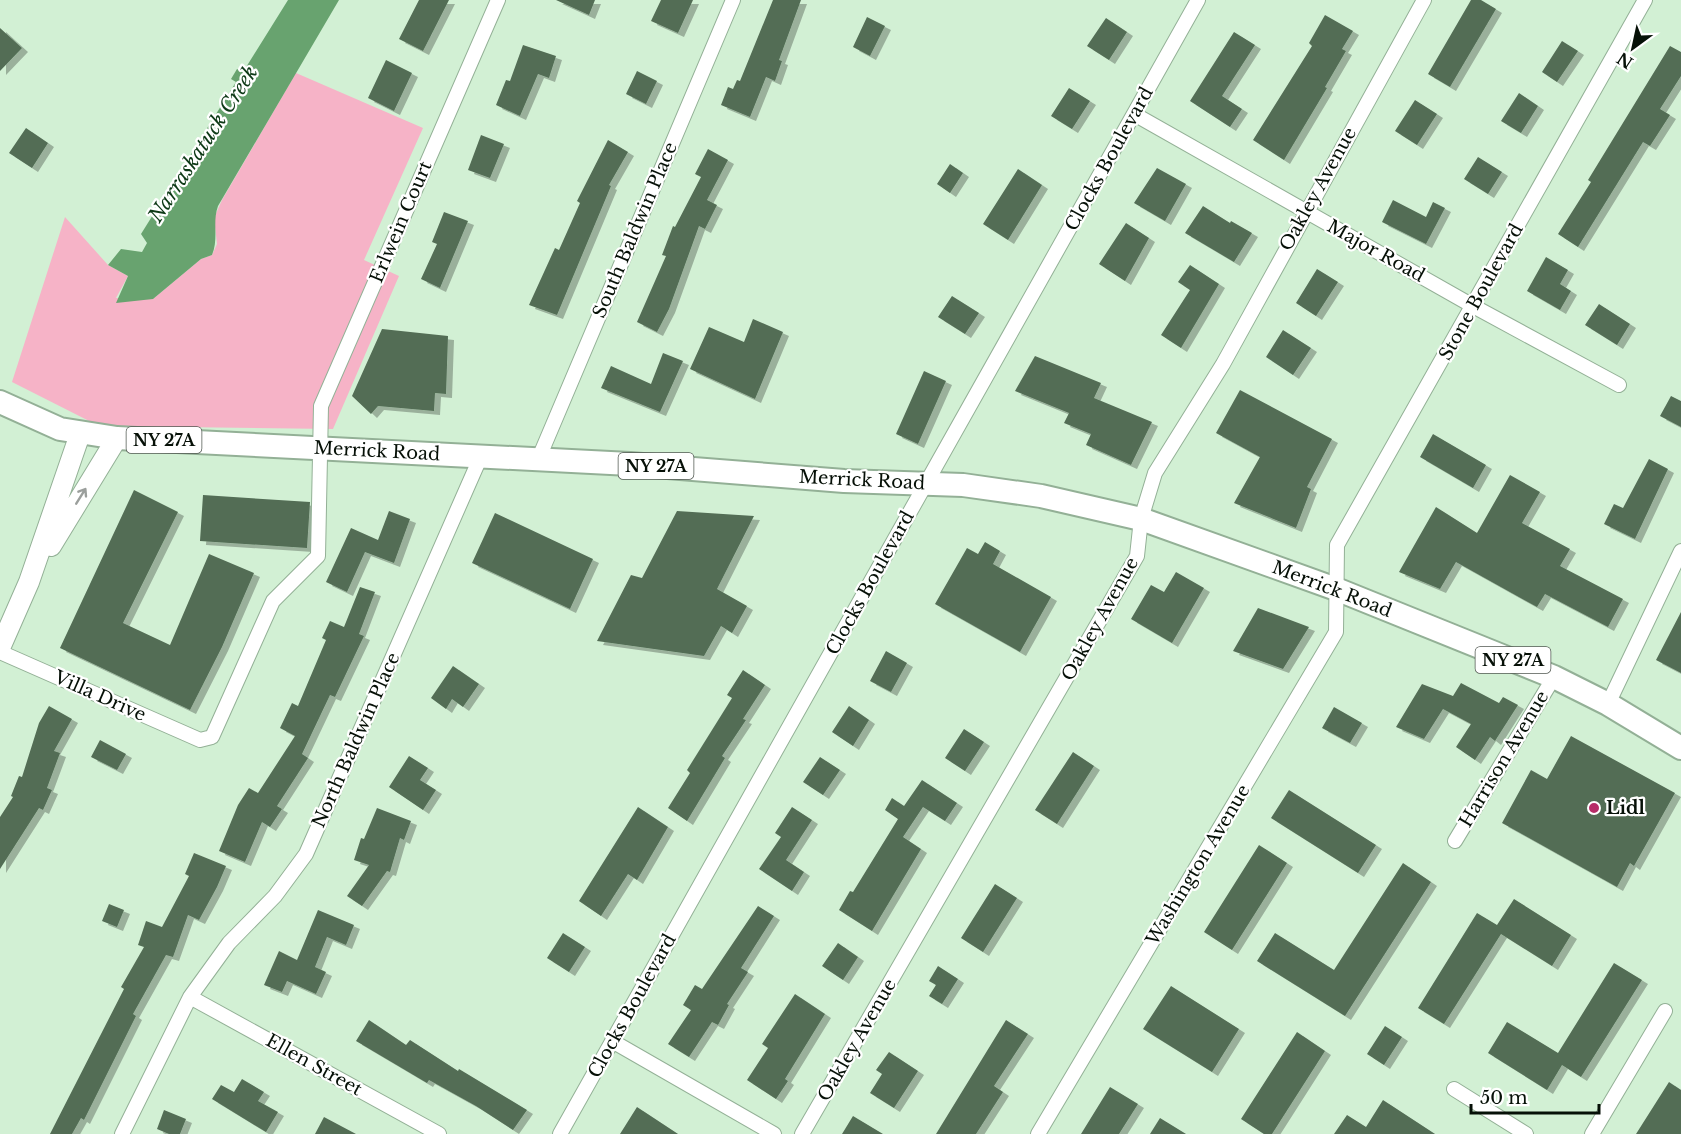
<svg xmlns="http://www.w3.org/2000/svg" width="1681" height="1134" viewBox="0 0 1681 1134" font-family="'Libre Baskerville',serif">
<defs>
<filter id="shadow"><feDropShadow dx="6" dy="4" stdDeviation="0" flood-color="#0004"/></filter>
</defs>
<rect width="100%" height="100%" fill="#d2f0d4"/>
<!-- green -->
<path fill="#f6b3c7" d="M296 73 423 128 364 260 399 276 333 429 99 426 12 382 65 217 108 265 128 276 116 298 153 299 201 259 212 255 217 244 214 218 222 200Z"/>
<!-- water -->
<path fill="#68a36f" d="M288 0H339L218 206C212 223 219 238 212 255L201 259 153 299 116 303 128 276 108 265 121 249 142 252 147 243 141 234 236 82 231 79 237 69 243 72Z"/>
<!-- building -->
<path fill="#536d55" filter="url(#shadow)" d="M419 0H449L423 51 399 39Z
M556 0H595L589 15Z
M661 0H693L678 33 651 21Z
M773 0H801L779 60 782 61 775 81 766 77 750 117 721 105 728 87 733 89 737 80 740 81Z
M1471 0H1481L1496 9 1450 87 1428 74Z
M1325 15 1353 31 1342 49 1346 51 1325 87 1327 88 1284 160 1253 140 1312 46 1309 43Z
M867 17 885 26 870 56 853 47Z
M1106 18 1127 32 1109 60 1087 46Z
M0 28 22 48 0 71Z
M1234 32 1255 45 1222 96 1242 109 1230 127 1190 101Z
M1562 41 1578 51 1557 82 1542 72Z
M523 45 556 56 549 78 538 74 520 116 496 105 506 80 510 81Z
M1670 46 1681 52V76L1660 109 1670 115 1650 146 1643 142 1578 247 1558 234 1591 182 1588 180Z
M386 60 412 73 394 111 368 98Z
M637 71 657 81 646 104 626 94Z
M1069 88 1090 101 1072 129 1051 116Z
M1519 93 1538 106 1521 133 1501 121Z
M1415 100 1437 114 1417 145 1395 131Z
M26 128 48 143 32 168 9 153Z
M481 135 504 144 490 178 468 170Z
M608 140 628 152 609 185 611 186 557 315 529 305 555 248 559 250 580 203 577 201Z
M708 149 728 160 707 200 717 205 705 229 699 226 669 309 657 332 637 322 666 256 662 255 673 226 675 227 701 177 695 174Z
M1478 157 1502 172 1488 194 1464 179Z
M950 164 963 173 950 193 937 184Z
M1157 168 1186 184 1165 221 1134 203Z
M1018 169 1042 185 1008 240 983 224Z
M1393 200 1426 217 1433 202 1445 208 1426 244 1382 222Z
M1203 206 1230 223 1231 221 1252 233 1234 262 1185 233Z
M444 212 468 221 440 288 421 279 437 244 432 242Z
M1126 223 1149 238 1125 281 1099 264Z
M1546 257 1568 270 1560 284 1571 291 1560 310 1527 291Z
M1190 265 1219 284 1181 348 1161 335 1190 290 1178 282Z
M1317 269 1338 282 1316 316 1296 303Z
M952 296 979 313 965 334 938 317Z
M1599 304 1630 324 1617 345 1585 325Z
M753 319 783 332 755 399 690 369 709 327 744 342Z
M382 329 448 336 446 394 435 393 434 411 378 406 371 414 352 396Z
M1283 330 1311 348 1293 375 1266 357Z
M663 353 683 361 660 412 601 388 611 366 651 384Z
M1035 356 1101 383 1094 398 1152 422 1131 465 1086 445 1091 434 1064 423 1069 413 1015 391Z
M924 371 946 381 918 444 896 434Z
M1240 390 1332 439 1307 487 1311 489 1296 528 1234 503 1260 457 1216 433Z
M1671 396 1681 401V427L1660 416Z
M1433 434 1486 465 1473 488 1420 457Z
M1649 459 1668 469 1635 539 1604 524 1614 504 1623 508Z
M1510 475 1540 492 1522 523 1570 549 1560 566 1623 599 1608 627 1545 594 1537 607 1456 562 1440 589 1399 572 1436 507 1477 533Z
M134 490 178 512 123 623 170 645 209 554 254 573 222 647 190 710 60 648Z
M203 495 310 502 307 548 200 541Z
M389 511 410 519 394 563 365 552 347 592 326 582 351 528 378 540Z
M677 511 754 516 717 589 747 606 732 633 721 626 704 656 597 641 631 575 642 578Z
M495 513 593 559 570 609 472 563Z
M985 542 1000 551 993 564 1051 597 1020 652 935 604 967 548 978 554Z
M1176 572 1204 588 1172 643 1131 619 1151 585 1164 592Z
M360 587 375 592 359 634 364 636 335 697 330 695 302 754 308 758 277 806 282 809 270 827 262 822 245 862 219 851 238 805 249 788 258 793 295 736 280 728 292 703 298 706 326 640 322 638 330 621 344 627Z
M1258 608 1309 627 1283 669 1233 651Z
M1681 612V673L1656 660Z
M886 651 907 663 891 692 870 681Z
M453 666 479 684 463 707 452 699 446 709 431 698Z
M743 670 765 685 743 719 746 720 722 756 725 758 687 821 668 808 690 773 687 770 732 698 727 695Z
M1461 683 1499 703 1503 697 1518 705 1495 741 1490 737 1475 760 1456 747 1471 724 1443 709 1424 739 1396 727 1422 684 1453 696Z
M49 706 72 719 54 751 60 753 47 788 52 790 43 810 39 808 0 869V817L13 797 11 796 19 776 22 777 39 723Z
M849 706 869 720 853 746 832 732Z
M1334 707 1362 723 1350 743 1322 728Z
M964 729 984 742 965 771 945 758Z
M1571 736 1675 793 1634 866 1630 863 1617 887 1502 823 1531 770 1547 779Z
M100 740 126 754 117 770 91 757Z
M1073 752 1094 766 1057 824 1035 810Z
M409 756 428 768 420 780 436 790 423 810 389 787Z
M820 757 840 770 823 795 803 782Z
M922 780 957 803 945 821 923 807 903 837 921 849 872 931 839 910 850 891 853 892 898 819 885 810 892 798 904 806Z
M1289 790 1376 845 1358 873 1271 818Z
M638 807 668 827 637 880 628 874 601 916 579 901Z
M792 807 812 820 786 860 804 872 792 891 759 869 781 837 775 833Z
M377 808 411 821 404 840 400 838 390 872 387 871 362 906 347 896 369 865 354 860 361 838 364 839Z
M1259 845 1287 863 1232 950 1204 932Z
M194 853 226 866 217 887 199 920 188 915 173 957 166 955 133 1014 136 1016 84 1120 81 1118 72 1134H50L124 989 121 987 144 947 138 945 146 921 162 927 189 876 185 874Z
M1403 863 1431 882 1345 1016 1257 961 1275 933 1334 970Z
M995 884 1017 898 983 952 961 938Z
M1514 899 1571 935 1552 966 1501 934 1444 1024 1418 1008 1477 913 1497 925Z
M109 904 124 910 117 927 102 921Z
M758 906 774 916 741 968 748 972 727 1004 729 1005 718 1025 712 1022 689 1057 668 1044 691 1010 683 1005 695 985 702 989Z
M318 910 354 925 346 945 327 937 315 967 326 972 316 994 287 981 282 992 264 985 279 951 297 960Z
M563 933 585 947 569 972 547 958Z
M838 943 858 957 843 980 822 966Z
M1614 963 1642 980 1581 1077 1562 1065 1547 1090 1488 1053 1507 1022 1558 1053Z
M938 966 958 979 942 1004 929 996 936 985 929 981Z
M1171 986 1239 1029 1212 1072 1143 1029Z
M795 994 825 1014 785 1079 788 1081 776 1099 747 1080 768 1048 762 1044Z
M369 1020 406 1045 410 1040 458 1071 459 1069 527 1110 513 1130 476 1106 429 1080 427 1083 356 1041Z
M1006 1020 1028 1034 994 1086 1003 1092 976 1134H936Z
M1385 1026 1402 1037 1384 1065 1367 1054Z
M1297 1032 1325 1051 1272 1134H1264L1241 1119Z
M889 1052 918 1071 894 1108 870 1093 882 1074 876 1070Z
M242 1079 264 1092 258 1101 278 1112 266 1132 212 1099 221 1085 234 1092Z
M1669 1082 1681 1090V1134H1636Z
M1110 1087 1138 1104 1119 1134H1081Z
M1383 1100 1435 1134H1334L1347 1115 1366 1127Z
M637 1107 678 1134H620Z
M164 1110 186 1119 180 1134H169L157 1129Z
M853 1116 883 1134H842Z
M324 1117 356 1134H315Z
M1160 1118 1186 1134H1150Z"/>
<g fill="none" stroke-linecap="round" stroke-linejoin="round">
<defs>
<path id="minor" d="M1134 114 1473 306 1619 385
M538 460 733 0
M0 652 200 740 212 737 273 601 318 556 321 406 498 0
M1608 704 1681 551
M1455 841 1554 677
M190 997 439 1134
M612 1041 774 1134
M1454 1089 1526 1134
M122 1134 190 997 229 943 275 896 306 854 481 456
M560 1134 1198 0
M802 1134 1137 556 1141 519 1155 473 1223 364 1424 0
M1038 1134 1336 632 1337 545 1645 0
M1592 1134 1665 1011"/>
<path id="secondary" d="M51 546 117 438
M0 648 29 582 80 434"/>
<path id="primary" d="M0 402 60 429 117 438 630 464 844 481 963 485 1041 496 1141 519 1336 589 1554 677 1608 704 1681 748"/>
</defs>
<!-- minor casing -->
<use href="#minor" stroke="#93b096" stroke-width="16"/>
<!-- secondary casing -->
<use href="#secondary" stroke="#93b096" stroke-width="22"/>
<!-- primary casing -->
<use href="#primary" stroke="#93b096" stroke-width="26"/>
<!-- minor -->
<use href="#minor" stroke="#fff" stroke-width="14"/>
<!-- secondary -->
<use href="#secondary" stroke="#fff" stroke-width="20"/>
<!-- primary -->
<use href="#primary" stroke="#fff" stroke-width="22"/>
</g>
<!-- one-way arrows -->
<defs><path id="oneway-shaft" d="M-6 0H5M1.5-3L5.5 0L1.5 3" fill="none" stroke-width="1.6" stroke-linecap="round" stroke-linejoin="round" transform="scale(1.5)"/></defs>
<use stroke="#9b9f9c" href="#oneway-shaft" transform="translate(81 496) rotate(-58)"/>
<!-- markers -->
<circle fill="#b72c67" stroke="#fff" stroke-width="2" cx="1594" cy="808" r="6"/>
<g text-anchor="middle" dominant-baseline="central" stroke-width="4.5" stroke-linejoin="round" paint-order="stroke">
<!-- shield labels -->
<g fill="#fff" stroke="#515851" stroke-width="1.5">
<rect x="126.5" y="427" width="75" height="26" rx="4.5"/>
<rect x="618.5" y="453" width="75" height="26" rx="4.5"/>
<rect x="1475.5" y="647" width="75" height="26" rx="4.5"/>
</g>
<g font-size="16" font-weight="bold" fill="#061007">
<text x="164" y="440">NY 27A</text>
<text x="656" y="466">NY 27A</text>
<text x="1513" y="660">NY 27A</text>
</g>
<!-- street labels -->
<g font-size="18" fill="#061007" stroke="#fff">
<text transform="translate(1109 159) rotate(-61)">Clocks Boulevard</text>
<text transform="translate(1318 189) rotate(-61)">Oakley Avenue</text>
<text transform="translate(401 222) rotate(-67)">Erlwein Court</text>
<text transform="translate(635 230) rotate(-67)">South Baldwin Place</text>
<text transform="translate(1376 251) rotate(29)">Major Road</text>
<text transform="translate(1481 292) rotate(-61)">Stone Boulevard</text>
<text transform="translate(377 451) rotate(3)">Merrick Road</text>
<text transform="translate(862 480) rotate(3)">Merrick Road</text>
<text transform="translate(870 583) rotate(-61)">Clocks Boulevard</text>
<text transform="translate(1332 589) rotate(21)">Merrick Road</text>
<text transform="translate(1100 619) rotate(-61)">Oakley Avenue</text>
<text transform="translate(100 696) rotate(24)">Villa Drive</text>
<text transform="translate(356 740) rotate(-66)">North Baldwin Place</text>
<text transform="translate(1504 759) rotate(-59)">Harrison Avenue</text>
<text transform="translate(1198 865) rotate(-59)">Washington Avenue</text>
<text transform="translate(632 1006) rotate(-61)">Clocks Boulevard</text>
<text transform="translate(857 1040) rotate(-60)">Oakley Avenue</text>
<text transform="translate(314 1065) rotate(29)">Ellen Street</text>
</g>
<!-- poi labels -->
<g font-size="18" font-weight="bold" fill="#061007" stroke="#fff" text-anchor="start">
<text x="1606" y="808">Lidl</text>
</g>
<!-- water labels -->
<g font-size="20" font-style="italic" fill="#0d3916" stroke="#fff">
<text transform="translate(203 144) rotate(-57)">Narraskatuck Creek</text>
</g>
</g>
<!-- north arrow -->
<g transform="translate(1633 48) rotate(213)" stroke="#ffffff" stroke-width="4.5" paint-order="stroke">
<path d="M0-4.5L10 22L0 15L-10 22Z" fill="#061007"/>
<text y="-9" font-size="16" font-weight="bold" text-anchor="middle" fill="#061007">N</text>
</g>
<!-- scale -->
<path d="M1471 1104v9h128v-9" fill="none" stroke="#061007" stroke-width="3"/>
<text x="1480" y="1104" font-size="18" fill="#061007" stroke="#ffffff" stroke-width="4.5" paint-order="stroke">50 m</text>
</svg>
